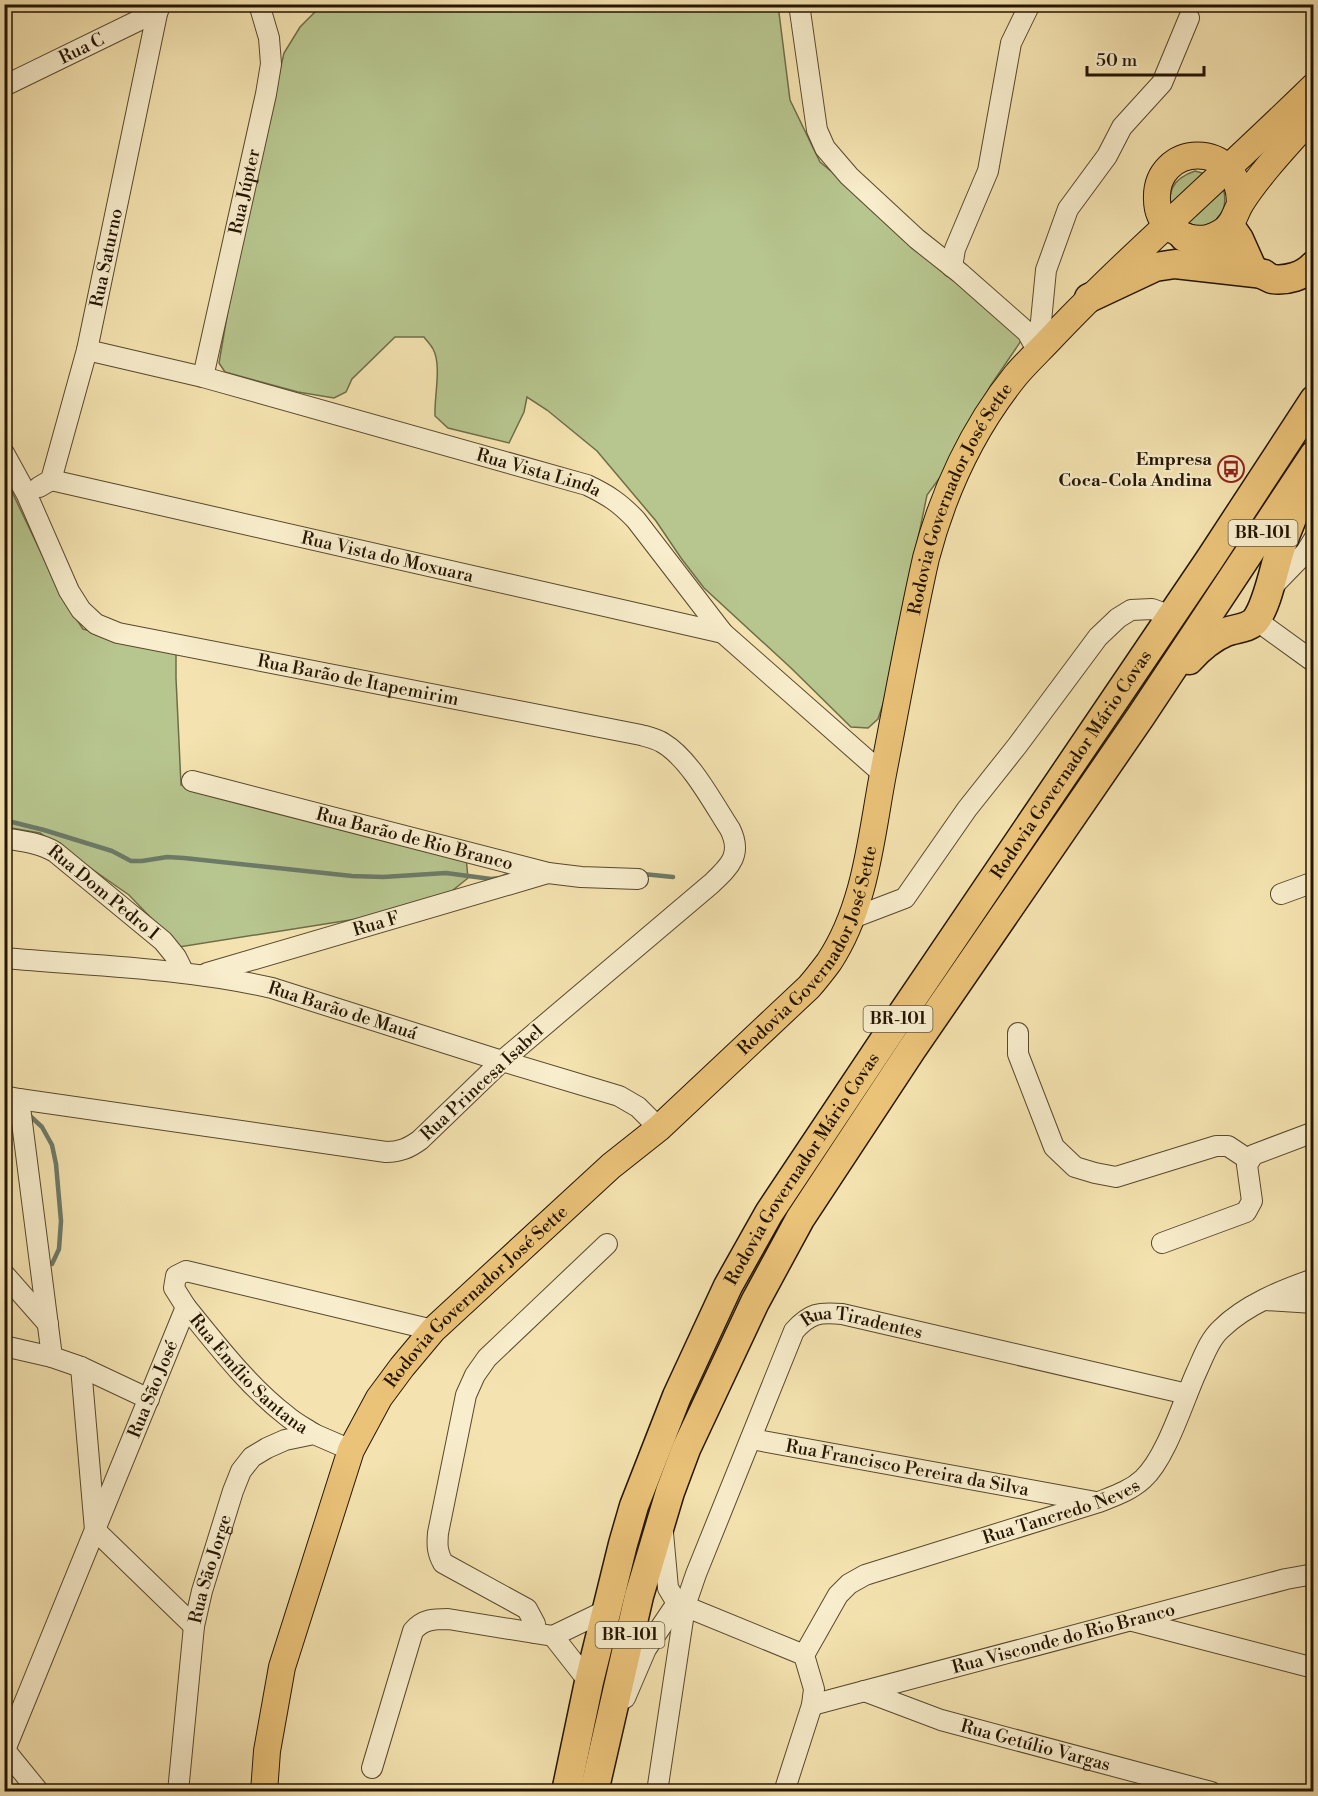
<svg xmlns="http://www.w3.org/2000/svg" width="1318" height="1796" viewBox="0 0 1318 1796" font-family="'Libre Bodoni',serif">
<rect width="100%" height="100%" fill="#f4e3b0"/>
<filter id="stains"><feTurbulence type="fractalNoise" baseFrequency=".00333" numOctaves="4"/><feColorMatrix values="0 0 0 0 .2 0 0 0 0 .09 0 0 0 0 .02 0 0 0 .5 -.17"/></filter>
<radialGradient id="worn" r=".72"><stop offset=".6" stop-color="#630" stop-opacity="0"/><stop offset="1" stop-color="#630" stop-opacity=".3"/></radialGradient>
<!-- green -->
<path fill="#b7c58e" stroke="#6e6d48" stroke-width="1.5" d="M323 4 778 5 790 100 820 162 1022 327 1025 335 991 385 941 476 927 495 885 698 878 719 868 728 851 727 791 668 704 588 681 558 656 521 597 451 547 410 527 397 524 412 509 443 448 428 435 416C434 397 442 365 433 349 431 345 427 341 424 337H395L352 379 346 392 334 398 298 392 225 372 219 363 241 234 268 129 271 109 284 53 300 27Z
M1195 171 1209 175 1170 215C1168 192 1171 179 1195 171Z
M1223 187C1228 206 1223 212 1211 227L1183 228Z
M4 475 63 599 83 629 176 653V678L181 785 466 857 468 878 432 907 179 947 129 895 40 833 5 827Z"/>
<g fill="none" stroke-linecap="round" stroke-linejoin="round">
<!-- stream -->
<path stroke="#6c7a68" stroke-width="4.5" d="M4 820 44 830 112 851 131 861H142L167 857 184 858 352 876 383 877 446 873 491 879 500 878 515 872
M643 874 673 877
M4 1109 16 1112
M28 1114 42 1127 52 1145 56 1164 61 1221 59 1249 52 1264"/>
<defs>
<g id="minor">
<path d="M799 4 817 130 825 148 849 176 917 239 960 273 1027 332 1038 352"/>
<path id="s1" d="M4 86 158 11"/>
<path d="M952 267 955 249 988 171 1011 43 1030 4"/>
<path id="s2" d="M87 350 203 377 587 485C608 495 620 503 636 520L723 633 883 774"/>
<path d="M1038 352 1046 270 1068 209 1107 156 1122 127 1162 83 1189 18"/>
<path id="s3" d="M203 377 266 94 271 64 269 38 259 4"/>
<path id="s4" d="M4 453 27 495 69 591 81 610 96 624 118 633 641 735C648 737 657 739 663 743 690 759 713 803 730 829 743 855 729 867 711 884L502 1061 420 1140C409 1148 400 1152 386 1152L19 1099 4 1096"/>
<path id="s5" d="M51 480 723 633"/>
<path id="s6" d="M39 487 51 480 87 350 159 4"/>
<path d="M1272 587 1306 552 1314 539"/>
<path d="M1256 620 1314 662"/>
<path id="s7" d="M192 781 548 873 581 877 638 879"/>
<path id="s8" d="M4 838C22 841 40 843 55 852L163 941 176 957 184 973"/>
<path d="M1281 894 1314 882"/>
<path d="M850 919 905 898 967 809 1017 746 1098 637 1118 618 1131 610 1152 609 1171 616"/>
<path id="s9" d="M4 958C94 966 185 968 272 988L502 1061 619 1096 638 1107 659 1128"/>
<path id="s10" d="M207 973 548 873"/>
<path d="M1018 1033V1054L1054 1147 1075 1167 1095 1173 1116 1177 1216 1146H1228L1249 1160"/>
<path d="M19 1099 52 1357"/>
<path d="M1162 1243 1246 1212 1252 1201 1247 1165 1253 1155 1314 1132"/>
<path d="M4 1274 48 1324"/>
<path d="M1265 1300 1314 1303"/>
<path id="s11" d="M186 1307C217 1345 248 1386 287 1416 295 1423 305 1428 314 1434"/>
<path d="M4 1346 52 1357 81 1367 149 1399"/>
<path d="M81 1367 95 1530 194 1626"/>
<path id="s12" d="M751 1439 1096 1502"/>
<path d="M663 1533 668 1588 677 1603 804 1655 814 1689 812 1705 784 1792"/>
<path d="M1133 1621 1314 1668"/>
<path d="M535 1633V1624L527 1609 443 1563C437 1552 437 1545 438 1533L466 1395 475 1375 487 1358 607 1244"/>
<path id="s13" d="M804 1655 838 1595 849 1584 865 1575 1099 1502C1114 1496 1130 1491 1143 1479 1166 1458 1183 1402 1196 1373 1203 1358 1209 1340 1221 1329 1245 1305 1282 1290 1314 1279"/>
<path d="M589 1682 553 1636 607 1610"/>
<path id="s14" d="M864 1691 941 1720 1211 1792"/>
<path d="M625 1698 646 1649 677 1603"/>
<path id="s15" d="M812 1705 1286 1579 1314 1574"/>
<path d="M4 1749 39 1792"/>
<path id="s16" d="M5 1750 186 1307 174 1288 176 1276 186 1271 433 1330"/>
<path d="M372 1768 413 1631C423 1619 434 1619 448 1619L553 1636"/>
<path id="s17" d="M178 1792 194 1626 202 1591 233 1491 241 1471 252 1457 267 1448 285 1440 314 1434 351 1450"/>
<path id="s18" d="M657 1792 685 1606 696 1574 794 1331C810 1313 819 1312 842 1314L1187 1394"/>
</g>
<g id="major">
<path d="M1240 204C1240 137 1154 143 1157 200 1157 210 1161 222 1170 228 1182 236 1193 241 1208 238 1215 236 1222 233 1228 227 1234 221 1236 211 1241 203 1261 172 1289 143 1314 115"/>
<path id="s19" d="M264 1792 267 1751 282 1667 351 1450 379 1398 402 1367 433 1330 611 1166 659 1128 809 987C816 979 823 970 829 962 866 906 871 837 883 774 897 702 910 629 926 558 943 493 973 428 1016 375 1028 361 1041 349 1054 335 1090 297 1129 260 1168 224 1217 178 1266 133 1314 86"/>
</g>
<g id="highway">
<path d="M1230 226 1239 239 1252 268"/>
<path d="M1184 237 1272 279C1287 281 1304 276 1314 265"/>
<path d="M1089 298 1155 267 1175 264 1264 274"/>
<path d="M1189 660C1199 649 1212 638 1226 632 1236 628 1247 629 1255 621 1268 605 1274 567 1281 547 1287 530 1295 513 1300 496"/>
<path id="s20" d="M566 1792 589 1682 623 1544 634 1506 677 1396 728 1286 769 1213 887 1036 1210 559 1314 400"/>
<path d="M594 1792 639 1596 670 1492 686 1449 755 1302 800 1219 912 1049 1141 716 1314 455"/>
</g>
</defs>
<!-- minor casing -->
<use href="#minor" stroke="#58482d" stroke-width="22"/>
<!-- major casing -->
<use href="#major" stroke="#241501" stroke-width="28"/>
<!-- highway casing -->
<use href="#highway" stroke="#241501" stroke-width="31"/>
<!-- minor -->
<use href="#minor" stroke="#f8edcc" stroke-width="20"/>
<!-- major -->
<use href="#major" stroke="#eac278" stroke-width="26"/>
<!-- highway -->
<use href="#highway" stroke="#eac278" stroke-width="28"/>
</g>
<!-- icons -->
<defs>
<symbol id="bus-ring" viewBox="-11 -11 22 22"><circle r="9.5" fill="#f8edcc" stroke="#8f2418" stroke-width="1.5"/><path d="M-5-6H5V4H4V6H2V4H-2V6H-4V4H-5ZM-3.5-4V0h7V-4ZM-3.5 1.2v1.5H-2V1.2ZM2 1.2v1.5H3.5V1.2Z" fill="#8f2418"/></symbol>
</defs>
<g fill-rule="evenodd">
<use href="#bus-ring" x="1216" y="454" width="30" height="30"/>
</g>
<g text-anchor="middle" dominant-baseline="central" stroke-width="4.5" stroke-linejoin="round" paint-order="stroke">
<!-- shield labels -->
<g fill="#f8edcc" stroke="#64563e" stroke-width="1.5">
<rect x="1228.5" y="520" width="69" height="26" rx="4.5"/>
<rect x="863.5" y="1006" width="69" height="26" rx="4.5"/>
<rect x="595.5" y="1622" width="69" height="26" rx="4.5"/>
</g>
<g font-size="16" font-weight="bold" fill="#241501">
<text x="1263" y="533">BR-101</text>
<text x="898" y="1019">BR-101</text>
<text x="630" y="1635">BR-101</text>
</g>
<!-- street labels -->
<g font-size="18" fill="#241501" stroke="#f8edcc">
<text stroke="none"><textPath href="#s1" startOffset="86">Rua C</textPath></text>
<text stroke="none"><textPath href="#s3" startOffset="190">Rua Júpter</textPath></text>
<text stroke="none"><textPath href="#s6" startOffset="243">Rua Saturno</textPath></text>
<text stroke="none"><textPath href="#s2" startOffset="468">Rua Vista Linda</textPath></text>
<text stroke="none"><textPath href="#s19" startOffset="1526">Rodovia Governador José Sette</textPath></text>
<text stroke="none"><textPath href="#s5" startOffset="345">Rua Vista do Moxuara</textPath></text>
<text stroke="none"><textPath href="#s4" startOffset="464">Rua Barão de Itapemirim</textPath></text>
<text stroke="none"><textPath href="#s20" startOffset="1158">Rodovia Governador Mário Covas</textPath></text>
<text stroke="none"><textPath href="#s7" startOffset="230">Rua Barão de Rio Branco</textPath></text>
<text stroke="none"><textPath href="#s8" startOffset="116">Rua Dom Pedro I</textPath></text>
<text stroke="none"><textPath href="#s10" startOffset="176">Rua F</textPath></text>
<text stroke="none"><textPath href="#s19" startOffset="1040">Rodovia Governador José Sette</textPath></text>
<text stroke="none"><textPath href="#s9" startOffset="344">Rua Barão de Mauá</textPath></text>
<text transform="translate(482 1083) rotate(-43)">Rua Princesa Isabel</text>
<text stroke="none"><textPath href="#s20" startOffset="672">Rodovia Governador Mário Covas</textPath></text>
<text stroke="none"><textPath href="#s19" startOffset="554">Rodovia Governador José Sette</textPath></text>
<text stroke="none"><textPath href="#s18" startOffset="558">Rua Tiradentes</textPath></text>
<text stroke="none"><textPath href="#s11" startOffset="92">Rua Emílio Santana</textPath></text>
<text stroke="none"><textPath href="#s16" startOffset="390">Rua São José</textPath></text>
<text stroke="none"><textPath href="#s12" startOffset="159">Rua Francisco Pereira da Silva</textPath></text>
<text stroke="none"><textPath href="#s13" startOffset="309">Rua Tancredo Neves</textPath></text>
<text stroke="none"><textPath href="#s17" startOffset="226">Rua São Jorge</textPath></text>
<text stroke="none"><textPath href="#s15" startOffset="260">Rua Visconde do Rio Branco</textPath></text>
<text stroke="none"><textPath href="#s14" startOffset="180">Rua Getúlio Vargas</textPath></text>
</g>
<!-- poi labels -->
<g font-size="18" font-weight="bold" fill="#241501" stroke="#f8edcc" text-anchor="end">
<text x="1212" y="459">Empresa<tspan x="1212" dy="21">Coca-Cola Andina</tspan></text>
</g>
</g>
<!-- margin -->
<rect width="1318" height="1796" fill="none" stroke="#f4e3b0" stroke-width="24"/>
<rect x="6" y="6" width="1306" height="1784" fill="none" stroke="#241501" stroke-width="3"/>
<rect x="12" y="12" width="1294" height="1772" fill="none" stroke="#241501" stroke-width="1.5"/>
<!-- scale -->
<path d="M1087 66v9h117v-9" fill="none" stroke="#241501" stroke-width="3"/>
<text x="1096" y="66" font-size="18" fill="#241501" stroke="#f8edcc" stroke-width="4.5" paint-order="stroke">50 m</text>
<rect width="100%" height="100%" filter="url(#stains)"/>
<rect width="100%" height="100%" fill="url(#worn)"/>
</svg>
